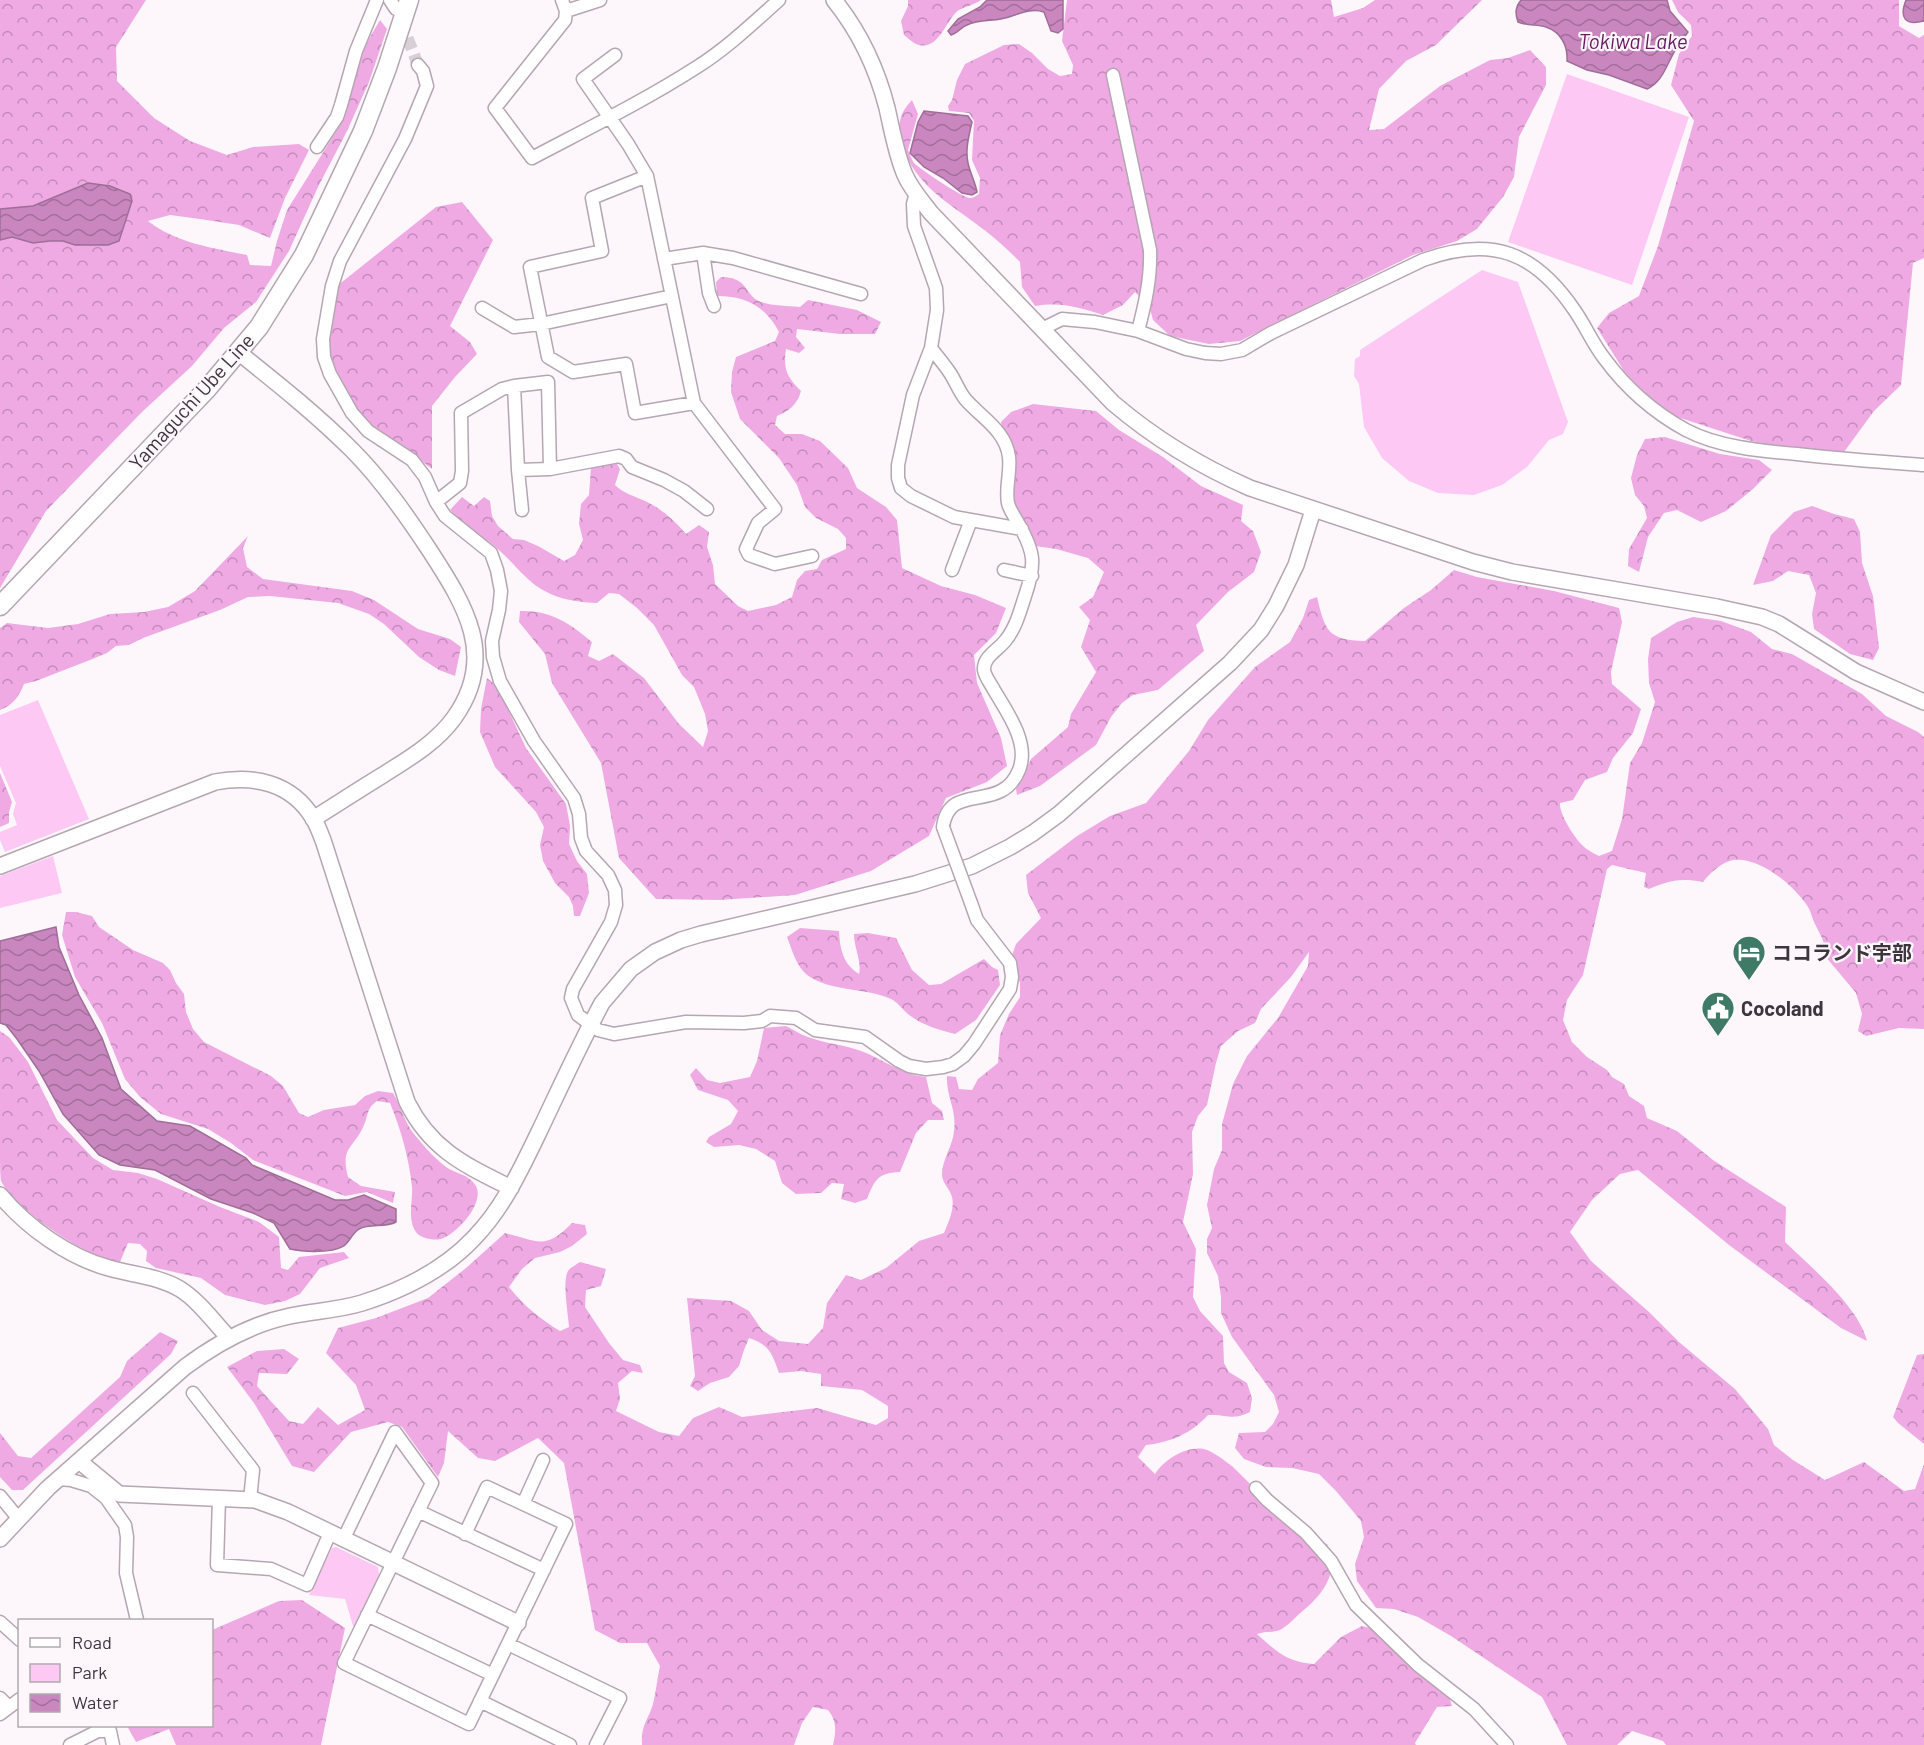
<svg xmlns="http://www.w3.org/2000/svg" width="1924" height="1745" viewBox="0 0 1924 1745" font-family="Barlow,'Noto Sans JP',sans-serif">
<defs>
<pattern id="forest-crowns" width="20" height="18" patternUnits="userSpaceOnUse" patternTransform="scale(1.5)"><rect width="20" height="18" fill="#efaae4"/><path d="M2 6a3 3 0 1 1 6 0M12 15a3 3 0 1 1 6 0" fill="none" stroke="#c38bba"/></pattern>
<pattern id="water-waves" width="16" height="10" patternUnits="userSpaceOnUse" patternTransform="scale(1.5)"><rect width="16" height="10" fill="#c986bf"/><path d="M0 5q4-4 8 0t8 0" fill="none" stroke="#a46e9c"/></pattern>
</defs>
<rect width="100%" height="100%" fill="#fdf7fc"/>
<!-- forest -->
<path fill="url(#forest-crowns)" d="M0 0H146L116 47 117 81 154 118 190 141 227 155 253 147 299 144 309 150 285 198 270 238 239 225 200 219 170 215 148 221C176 243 213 248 247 255L250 265 271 266 277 241 287 210 339 127 366 44 380 20 387 29 369 82 347 131 318 187 289 251 256 302 224 328 192 366 142 412 46 511 0 588Z
M908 0H981C974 5 966 6 959 10 945 20 939 53 916 44 912 42 908 38 904 35L901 21 908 6Z
M1067 0H1331L1334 17 1363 8 1375 0H1482L1436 45 1406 61 1379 89 1369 130 1384 129 1440 86 1490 60 1508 58 1530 50 1546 67V85L1519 137 1514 177 1503 197 1477 229 1457 241 1413 255 1240 341 1209 344 1170 336 1153 320 1149 306 1135 292 1123 305 1103 315C1078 307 1061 302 1035 306L1022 287 1020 262C1012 254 1003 245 993 237 960 209 913 188 902 143 897 124 899 114 912 100L918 114 908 150C910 154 911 159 914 163 920 169 963 198 970 198 973 198 976 196 979 194L980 178 972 160 974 121 969 113 949 111 948 106 952 100 957 80 965 64 1004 45 1019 44 1032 53 1048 69 1060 76 1072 74 1073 65 1062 41Z
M1672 0H1899V26L1919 38 1924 35V258L1913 263 1901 385 1874 411 1844 452 1809 450 1751 441 1662 412 1624 371 1597 328 1609 313 1639 296 1658 246 1694 121 1671 85 1679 54 1692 36 1691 25 1678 12Z
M462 202 493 240 450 326 470 342 477 354 455 377 432 406V469L404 448 373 431 356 413 339 384 328 350 337 286 436 207Z
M721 277C751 278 742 294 761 302 773 306 787 306 800 307L808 300 857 310 881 322 875 334H840L797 329 796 337 805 348 799 353 786 349C783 370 787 377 801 391 797 405 789 411 777 416L775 425 785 434H802L820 441 848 468 857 488 886 507 897 520 902 568 941 586 975 595 1006 608 996 633 974 655 977 683 1001 738 1007 766 987 782 946 798 929 836 871 871 795 895 719 900 656 899 619 858 601 763 552 683 545 654 519 622 520 611C550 610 570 623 592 642L588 656 599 661 613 654 644 678 679 724 703 747 708 731 705 714 694 687 682 675 654 625 637 608 619 594 609 593 597 603C571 602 547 597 528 579 516 568 507 556 494 546 479 534 463 525 450 510L462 497 474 506 484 497 490 501 492 516 498 526 513 539 524 540 538 546 564 561 575 555 583 540 579 524 581 504 589 495 591 467 616 462 620 469 615 485C623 493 634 496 645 501 662 509 674 520 686 534L699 525 709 532 707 547 713 565 715 584 738 606 748 611 776 605 792 597 797 580 805 571 817 569 822 560 846 549V538L838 529 816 518 805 507 797 485 779 458 740 419 731 392 732 372 736 357 775 341 779 332C765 306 746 296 717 296L716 282Z
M1033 404 1096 411 1119 430 1163 457 1201 486 1243 505 1241 521 1253 531 1261 552 1254 572 1228 592 1196 625 1204 651 1158 690 1133 695 1122 703 1111 717 1096 745 1040 786 1017 795 1016 789 1031 759 1068 727 1071 714 1096 672 1081 647 1090 620 1079 607 1093 597 1104 572 1088 558 1056 549 1035 546 1011 507 1012 487 1001 422 1011 412Z
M1665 437 1720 454 1759 460 1772 470 1753 489 1726 511 1701 522 1677 510 1664 513 1648 537 1639 572 1628 566 1629 549 1647 518 1644 506 1635 495 1631 478 1637 455 1645 439Z
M1812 506 1834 514 1854 519 1860 532 1862 563 1873 596 1879 648 1873 660 1850 654 1814 629 1812 614 1816 593 1809 575 1788 571 1773 581 1753 585 1771 535 1794 512Z
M248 536 243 548 247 567 263 579 352 591 374 600 418 629 450 639 461 647 455 676 439 670 419 657 384 624 369 614 338 603 270 596 248 597 220 610 143 638 129 645 116 646 107 653 90 660 36 681 24 684C19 697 13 705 0 710V628L7 623 48 628 78 624 110 614 144 612 168 607 195 591Z
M1454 570 1477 577 1554 591 1619 608 1622 622 1611 672 1612 684 1641 709 1633 733 1613 758 1607 772 1585 780 1573 800 1560 803C1559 814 1574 837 1582 845 1587 850 1593 853 1599 856L1612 851 1622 819 1630 763 1642 743 1655 702 1649 683 1648 659 1651 638 1677 622 1693 617 1721 621 1751 632 1772 649 1792 654 1862 694 1886 716 1918 732 1924 737V1029L1899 1028 1866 1036 1858 1031 1862 1014 1856 993 1825 956C1826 942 1821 937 1816 926 1812 919 1811 910 1806 904 1793 885 1759 856 1733 860 1722 862 1710 873 1703 882 1680 878 1671 880 1649 889L1644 887 1646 873 1612 865 1607 869 1583 975 1567 1000 1563 1020 1572 1042 1587 1057 1607 1070 1612 1077 1624 1084 1629 1096 1644 1106 1647 1118 1677 1131 1713 1160 1786 1207 1785 1242C1810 1266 1859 1307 1867 1341L1841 1328 1729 1245 1638 1170 1620 1174 1592 1200 1570 1232 1591 1261 1649 1312 1679 1342 1735 1389 1768 1429 1774 1445 1793 1460 1825 1480 1864 1462 1904 1491 1915 1489 1924 1464V1745H1666L1663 1741 1632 1731 1617 1745H1567L1542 1697 1451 1636 1418 1617 1394 1609 1376 1608 1357 1581 1355 1564 1364 1537 1361 1521 1336 1491 1319 1474 1292 1468 1266 1467 1244 1459 1235 1448 1239 1433 1265 1432 1273 1424 1279 1412 1274 1395 1232 1337 1221 1313V1297L1218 1276 1207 1253V1239L1212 1228 1207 1205 1214 1169 1222 1150V1124L1233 1084 1247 1056 1278 1018 1308 966 1309 952 1291 977 1261 1009 1255 1023 1238 1031 1221 1046 1216 1063 1207 1105 1198 1116 1192 1132 1193 1174 1183 1222 1196 1249 1193 1297 1200 1311 1223 1336 1224 1363 1229 1372 1247 1383 1252 1398 1250 1412C1232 1421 1227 1414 1208 1415 1191 1434 1171 1442 1146 1445L1138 1457 1155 1474C1164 1460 1185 1446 1204 1449 1214 1452 1224 1460 1233 1467L1306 1539 1327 1544C1341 1574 1321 1597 1298 1615 1293 1620 1286 1627 1280 1630 1273 1633 1264 1631 1257 1634 1277 1652 1287 1662 1314 1664L1341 1637 1362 1626 1374 1629 1389 1646 1449 1696 1452 1706 1437 1707 1415 1743 1416 1745H833C836 1732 837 1721 828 1710L813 1707 802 1723 794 1745H642C641 1724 648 1721 653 1704 656 1692 657 1679 660 1666L647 1643H620L595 1630 564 1463 538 1438 495 1461 478 1458 448 1431 444 1463 438 1477 402 1427 388 1422 351 1432 314 1472 292 1466 254 1403 227 1367 257 1351 284 1349 299 1359 287 1374 259 1373 257 1386 289 1421 303 1424 318 1407 338 1425 365 1410 356 1385 326 1353 338 1328 376 1318 428 1298 466 1268 505 1233C538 1241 545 1251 572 1223L585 1225 587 1234 572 1246 560 1252 535 1258 522 1269 509 1287C523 1305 540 1319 560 1331L569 1327C568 1313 562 1281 568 1271 570 1268 577 1264 580 1262L606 1269 601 1286 586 1290 585 1307 609 1343 623 1360 640 1365 643 1373 632 1371 618 1383 620 1399 616 1411 659 1432 679 1436 693 1418 719 1407 742 1417 817 1408 876 1425 888 1418V1406L862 1390 821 1386V1374L801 1371 779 1373C772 1354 770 1345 749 1338L744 1350 739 1366 729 1377 710 1383 698 1391 690 1386 695 1376 687 1298 731 1301 749 1311 762 1330 779 1341 808 1344 823 1328 827 1303 846 1275 861 1280 886 1268 919 1241 944 1233C948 1223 955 1209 952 1197 950 1189 943 1184 942 1176 941 1161 953 1146 954 1131 957 1109 946 1097 947 1076L956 1077 959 1089 972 1090 978 1079 998 1063 1000 1035 1009 1014 1020 997V983L1011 958 1016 944 1041 918 1028 893 1026 875 1077 836 1110 816 1146 803 1189 751 1208 720 1255 667 1290 642 1303 618 1309 600 1317 597C1325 631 1328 640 1365 641L1404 608 1431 590Z
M487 678 497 686 526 748 566 804 570 826 569 844 577 861 587 874 589 893 580 916H574L573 906 569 897 555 883 543 861 540 845 544 827 536 812 495 767 480 732 481 709Z
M0 773 12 802 9 812V823L0 827Z
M66 912H76L92 916 99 927 133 950 163 963 170 970 176 983 184 994 186 1012 193 1029 204 1042 271 1076 283 1086 299 1113 308 1117 324 1110 355 1105 365 1096 378 1091 393 1093C400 1105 404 1119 411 1130 420 1142 434 1158 446 1167 456 1174 469 1174 476 1186 485 1203 457 1234 441 1239 433 1241 420 1238 416 1232 407 1219 413 1201 412 1187 409 1158 401 1130 390 1103L377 1101C366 1109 369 1114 364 1125 354 1149 340 1146 348 1177L361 1186 395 1192 393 1203 367 1192 345 1196 253 1160 231 1143 208 1129 161 1114 140 1097 125 1079 102 1023 75 977 62 935Z
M800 928 839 931C840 949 843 964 859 974 862 962 854 948 854 934L868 933 896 938 912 970 929 985 941 984 984 959 992 967 998 970 1000 985 976 1020 955 1034C940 1030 925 1026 912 1017 904 1012 899 1003 891 999 866 987 822 992 803 971 795 962 791 947 787 937Z
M786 1026C794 1030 803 1036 811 1038 828 1044 845 1045 861 1051 885 1060 900 1074 926 1077L932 1103 942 1111 944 1120H928L916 1133 900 1172C877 1173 875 1180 867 1199L855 1203 841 1199 844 1184 832 1183 821 1193 796 1194 782 1183 775 1161 756 1149 739 1145 714 1147 706 1142 709 1137 731 1124 738 1111 728 1100 698 1090 690 1075 696 1068 707 1080 720 1083 750 1077 757 1061 764 1028Z
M0 1031 9 1037 28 1062 57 1120 93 1158 113 1170 138 1173 157 1179 220 1207 259 1222 279 1237 281 1268 288 1270 299 1257 344 1252 349 1258 320 1268 300 1294 285 1301 265 1305 225 1295 201 1278 156 1268 146 1261 147 1251 140 1244 128 1243 120 1262C89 1260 15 1209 1 1181 0 1174 0 1158 0 1150 0 1110 0 1070 0 1031Z
M160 1332 178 1341 171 1354 23 1490H12L0 1477V1433L18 1456 31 1458 120 1377 127 1361Z
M1924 1354V1444L1898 1423 1893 1417 1917 1355Z
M302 1600 345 1628 321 1745H176L169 1729 136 1742 127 1726H212V1630L279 1601Z"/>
<!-- green -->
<path fill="#fdc8f4" d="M1567 74 1689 117 1632 285 1508 242Z
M1482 270 1518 282 1568 422 1563 434 1549 440 1527 467 1502 485 1474 495 1438 493 1409 481 1382 458 1364 427 1359 384 1354 376 1355 359 1360 356V350Z
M38 700 89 819 5 852 0 840V832L17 825 13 814 16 803 0 766V715Z
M53 856 62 893 0 908V876Z
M336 1547 378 1567 379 1575 356 1626H353L345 1599 309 1595 332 1548Z"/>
<!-- water -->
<path fill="url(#water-waves)" stroke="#9f6e98" stroke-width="1.5" d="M987 0H1063V29L1058 33 1051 31 1044 12C1028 7 1017 16 1001 19 990 21 978 20 967 25 961 27 958 33 951 35L948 31 958 19 980 7Z
M1521 0H1667L1670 11 1688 32C1684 38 1679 43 1676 49 1667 63 1663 82 1647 89L1609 75 1587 70 1567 61C1568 46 1561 32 1546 27 1537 24 1527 26 1518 22 1515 13 1515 7 1521 0Z
M1906 0H1924V21C1905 26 1899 18 1906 0Z
M924 111 968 116 972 122C969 136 965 149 968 163 970 173 975 181 977 192L972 195 962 193 943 178 924 167 910 153 918 122Z
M88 183 110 186 130 194 132 201 119 241 108 245H75L63 241H50L33 243 12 237 0 240V209L33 206Z
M56 927 59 947 79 995 102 1038 121 1089 157 1121 190 1126 246 1158 252 1165 335 1200H348L364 1195 396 1209V1222C385 1228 370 1223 359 1229 353 1233 350 1240 346 1244 336 1254 303 1252 290 1249L274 1223 253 1213 211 1199 155 1170 120 1165 99 1155 63 1114 39 1071 17 1039 6 1025 0 1023V941Z"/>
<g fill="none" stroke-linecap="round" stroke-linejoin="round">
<!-- minor-tunnel -->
<path stroke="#d7d0d6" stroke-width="12" stroke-dasharray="12 6" stroke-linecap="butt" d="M401 21 418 65"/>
<defs>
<path id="minor" d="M390 0 396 9
M562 0 566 11 565 20 495 108 532 158C587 129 644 101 697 67 727 48 752 24 779 0
M566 11 600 0
M615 55 583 79 628 144 647 176 694 403 775 509 758 523 746 549 749 555 775 564 812 556
M418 65 423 71 427 86 405 139 340 261 332 286 323 339 324 357 330 374 352 413 368 431 412 460 425 477 436 502 445 516 491 553 497 570 501 591 499 610 492 641 493 657 500 681 534 741 574 798 579 814 581 838 586 851 608 875 615 890 616 905 611 922 573 989 571 998 578 1015 598 1030 614 1034 686 1022 744 1023 762 1021 770 1016 796 1018 815 1030 865 1037 899 1061 909 1066 926 1069 943 1067 953 1064 964 1056 974 1044 1010 989 1012 977 1010 963 977 920 971 903
M1113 75 1150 250C1151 279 1145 304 1138 331
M317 147 337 117 341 105 356 51 377 0
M647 176 592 198 602 251 530 267 548 357 573 372 626 364 635 413 694 403
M916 193 913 204 914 226 936 288 937 310 931 348 913 395 898 465V478L901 488 911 496 954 517 1022 529
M703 253 709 293 714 306
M664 259 703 253 733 258 861 294
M482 308 514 327 541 324 672 296
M1042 329 1062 319 1095 322 1138 331 1186 349 1205 353 1221 354 1242 350 1271 333 1423 260C1492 235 1535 252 1575 311 1586 327 1593 344 1604 358 1626 388 1653 412 1686 430 1718 447 1761 451 1797 454 1839 459 1882 462 1924 465
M931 348C937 356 944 364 950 373 956 382 959 392 966 400 982 418 1006 431 1009 457 1011 472 1005 488 1008 503 1009 509 1015 517 1018 523 1035 552 1036 564 1025 596 1020 611 1016 628 1005 641 998 650 983 657 984 670 985 677 991 684 994 690 1007 712 1030 743 1019 770 1001 815 949 780 943 827
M514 386 548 382 550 469
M518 470 550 469 619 456 626 459 632 467 664 480 684 491 707 509
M436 502 460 483 462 471 461 413 502 389 514 386 518 470 522 510
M952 570 971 520
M1004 570 1032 576
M193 1393 253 1470 250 1500
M58 1479 71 1480 91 1486 106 1498 125 1525 127 1537 126 1573 137 1620
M1256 1488 1267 1500 1306 1533 1331 1561 1356 1605 1418 1665 1474 1709 1507 1745
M0 1496 18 1518
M219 1498 217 1565 271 1569 307 1585 330 1533
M523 1504 543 1460
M418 1511 544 1570
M343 1540 395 1432 432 1483 344 1663 469 1724 566 1524 487 1487 465 1534
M367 1615 493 1675
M0 1622 20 1640
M508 1644 620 1698 596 1745
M0 1698 9 1707
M480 1701 570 1745
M0 1714 20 1699
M70 1745 98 1731H110L113 1745"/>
<path id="tertiary" d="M834 0C859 31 877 69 887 108 892 130 896 154 905 175 911 189 922 201 931 213L1113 403C1154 438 1200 466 1250 488L1473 562 1512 572 1717 607 1762 617 1779 624 1856 672 1924 702
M238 352C277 383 317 415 352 450 382 480 407 516 430 551 465 605 498 657 454 718 436 743 408 759 383 775 360 789 337 804 313 819
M0 866 215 782C253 775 291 782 313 818 318 826 321 835 324 843L407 1102C431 1150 465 1165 511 1188
M0 1195C27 1227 68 1257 109 1268 133 1275 158 1276 180 1289 199 1301 213 1321 229 1338
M79 1461 119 1494 255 1500 288 1512 518 1623
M0 1539 48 1488 185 1367C217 1343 251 1324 290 1316 314 1311 339 1310 362 1303 403 1290 444 1270 474 1238 503 1208 520 1171 538 1134 559 1090 579 1046 602 1003L631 969 655 952 681 940 701 934 915 884 972 866 1010 847 1033 833 1059 814 1230 663 1261 630 1276 606 1296 565 1313 510"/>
<path id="primary" d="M0 606 207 389 259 327 304 255 363 131 387 68 409 0"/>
</defs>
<!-- minor casing -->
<use href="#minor" stroke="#b5a6b2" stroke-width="15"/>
<!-- tertiary casing -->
<use href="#tertiary" stroke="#b5a6b2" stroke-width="18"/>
<!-- primary casing -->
<use href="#primary" stroke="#b5a6b2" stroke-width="21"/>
<!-- minor -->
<use href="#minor" stroke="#fff" stroke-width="12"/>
<!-- tertiary -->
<use href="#tertiary" stroke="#fff" stroke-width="15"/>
<!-- primary -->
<use href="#primary" stroke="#fff" stroke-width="18"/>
<defs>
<path id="minor-bridge" d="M943 827 971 903"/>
</defs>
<!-- minor-bridge casing -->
<use href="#minor-bridge" stroke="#b5a6b2" stroke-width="15" stroke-linecap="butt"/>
<!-- minor-bridge -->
<use href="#minor-bridge" stroke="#fff" stroke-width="12"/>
</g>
<!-- icons -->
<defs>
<symbol id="hotel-pin" viewBox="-11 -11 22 30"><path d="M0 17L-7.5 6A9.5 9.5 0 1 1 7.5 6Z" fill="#3e7a65" stroke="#fdf7fc"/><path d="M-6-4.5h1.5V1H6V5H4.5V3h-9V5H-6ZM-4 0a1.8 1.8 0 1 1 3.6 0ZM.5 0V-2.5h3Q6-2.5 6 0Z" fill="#fff"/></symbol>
<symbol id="civic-pin" viewBox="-11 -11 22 30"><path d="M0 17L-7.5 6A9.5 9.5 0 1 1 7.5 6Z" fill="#3e7a65" stroke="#fdf7fc"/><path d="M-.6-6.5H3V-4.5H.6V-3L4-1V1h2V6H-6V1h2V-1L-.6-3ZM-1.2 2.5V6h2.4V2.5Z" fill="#fff"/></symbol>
</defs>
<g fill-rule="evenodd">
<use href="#hotel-pin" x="1730" y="933" width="38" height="52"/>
<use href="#civic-pin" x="1699" y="989" width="38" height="52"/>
</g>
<g text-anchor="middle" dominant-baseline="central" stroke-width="4.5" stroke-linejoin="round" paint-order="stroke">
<!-- street labels -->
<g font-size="20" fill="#3d363c" stroke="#fdf7fc">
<text transform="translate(191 401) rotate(-48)">Yamaguchi Ube Line</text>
</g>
<!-- poi labels -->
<g font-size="20" font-weight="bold" fill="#3d363c" stroke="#fdf7fc" text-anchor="start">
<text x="1772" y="952">ココランド宇部</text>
<text x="1741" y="1008">Cocoland</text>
</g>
<!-- water labels -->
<g font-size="21" font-style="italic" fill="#681860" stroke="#fdf7fc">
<text x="1633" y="40">Tokiwa Lake</text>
</g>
</g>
<!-- legend -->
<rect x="18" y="1619" width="195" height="108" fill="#fdf7fc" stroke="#b0aaaf" stroke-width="1.5"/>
<rect x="30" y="1638" width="30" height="9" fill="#ffffff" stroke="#b0aaaf" stroke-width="1.5"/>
<text x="72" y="1649" font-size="18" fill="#3d363c">Road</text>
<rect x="30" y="1664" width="30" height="18" fill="#fdc8f4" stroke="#b0aaaf" stroke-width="1.5"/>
<text x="72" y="1679" font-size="18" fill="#3d363c">Park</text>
<rect x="30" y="1694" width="30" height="18" fill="url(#water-waves)" stroke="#b0aaaf" stroke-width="1.5"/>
<text x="72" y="1709" font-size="18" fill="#3d363c">Water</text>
</svg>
